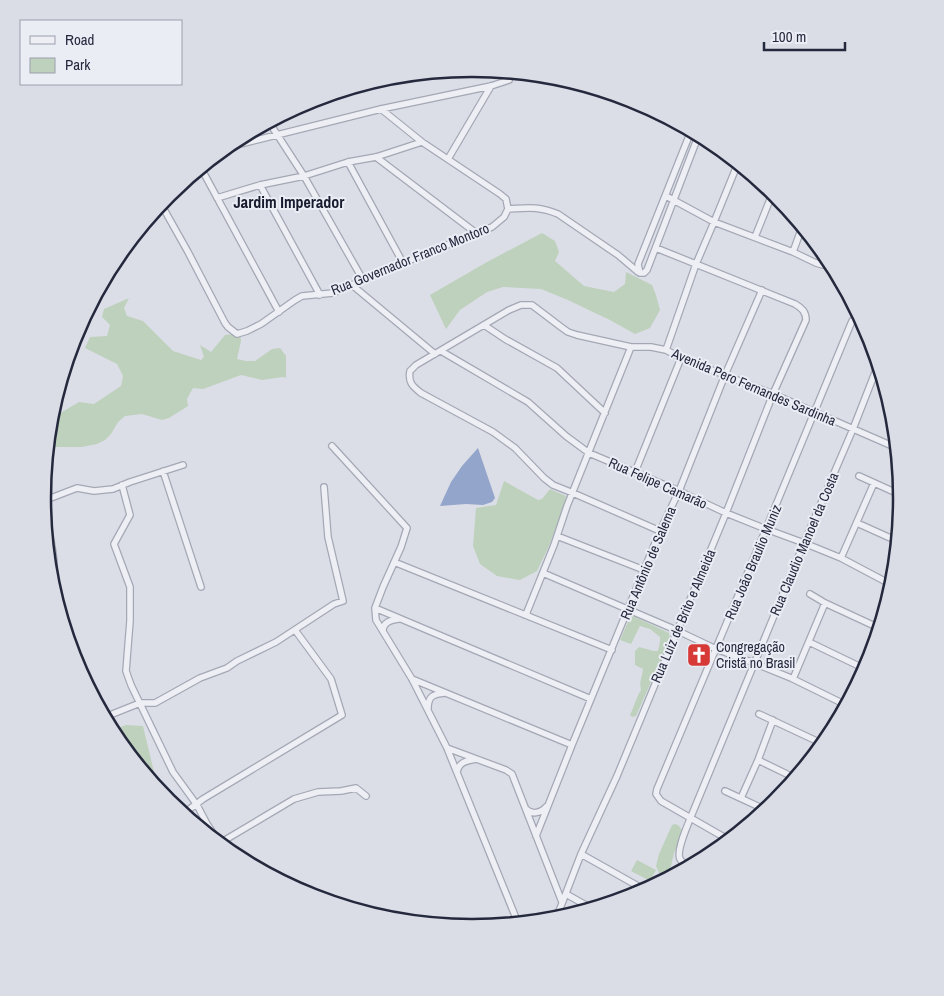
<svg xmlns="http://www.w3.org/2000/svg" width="944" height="996" viewBox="0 0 944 996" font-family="'Archivo Narrow',sans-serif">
<rect width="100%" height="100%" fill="#dbdee7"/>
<!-- green -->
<path fill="#bed1bc" d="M542 233 555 241 559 252 555 261 584 286 614 292 625 284 626 272 652 285 656 295 660 310 650 328 635 334 608 319 595 313 568 300 541 289 503 287 487 292 460 310 446 329 430 295 487 262Z
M129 298 124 308 127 316 143 321 173 351 201 360 204 357 200 345 211 352 225 335 240 333 241 341 237 359 246 361H255L272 349 280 348 286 356V378L283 377 262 380 241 375 203 389 193 388 187 399 188 406 169 418 162 420 142 414 125 416 118 422 111 434 105 440 97 444 82 447H48L51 415H57L79 402 94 404 121 386 123 376 117 364 85 348 90 337 107 336 110 325 102 317 104 309Z
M504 481 538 500 542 499 550 489 566 496 564 507 549 546 537 571 520 580 497 576 480 564 473 546 476 508 496 505Z
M631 615 669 633 670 639 636 716 632 717 630 715C634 707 636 698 641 690 639 682 642 678 643 669L635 665V651L639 647 654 651H658L660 641V637L650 629 640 626 631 644 620 640Z
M126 725 143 726 154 772H144L115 736 112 730Z
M675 824 678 825 683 831 674 853 671 866 667 872 659 873 656 866 659 854 672 825Z
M637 860 656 870 650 881 631 871Z"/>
<!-- water -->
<path fill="#93a5ca" d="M478 448 495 498 492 502 483 505 466 504 440 506 451 482 462 466Z"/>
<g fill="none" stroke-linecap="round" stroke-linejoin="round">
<defs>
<path id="minor" d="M381 109 422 142 500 194 506 199 508 209
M269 122 304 176 363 280
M224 148 381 109 491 86 509 80
M376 157 476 233
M448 159 491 86
M348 162 403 263
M201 168 279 312
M260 185 320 295
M666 196 714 222 793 252 816 263 823 265 831 263
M217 198 260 185 304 176 348 162 376 157 422 142
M161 204 188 252 225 323 228 327 237 334 247 331 261 324 295 300 302 296 333 293 403 263 492 227 504 217 508 209
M508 209C529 208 537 206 558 214L618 255 638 272 641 273
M755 237 773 192
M793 252 802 227
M640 273 639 269 638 264 691 131
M641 273H644L647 270 699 134
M352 285 435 354
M484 325 505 339 557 368 605 413
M666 350 696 264 714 222 738 163
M441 351 528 402 566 436 589 453 679 491 726 513 766 529 804 543 841 558 892 585
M891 445 895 434
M332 446 407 528 401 547 383 587 375 608 376 620 412 679 447 748 518 923
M163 471 201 587
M635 472 681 358
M859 476 901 495
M122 485 130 515 114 544 130 587V621L126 671 131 685 173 772 197 805 207 824 219 842 225 840 294 799 318 792 341 791 356 788 366 796
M43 501 77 488 94 491 113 489 130 482 183 465
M43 508C48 528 59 566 52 586
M857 523 897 541
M660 531 573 493 553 485 544 478 515 448 493 432 421 393C412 386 408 382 410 371L416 365 509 310 521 305H532L561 327 568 332 577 335 631 347H651L666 350 681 358 773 394 897 448
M557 536 644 570
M841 558 874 483
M394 562 612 650
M543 573 676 630 716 649 754 663 791 678 846 705
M810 594 825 603 879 628
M375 608 591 699
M525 615H527V612L554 545 567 506 631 347
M383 631C383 622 391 620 399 619
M809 642 865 669
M412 679 572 745
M793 679 825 603
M428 709C428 696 433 694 445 693
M759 714 823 744
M105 717 140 703H155L200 678 227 668 237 661 276 642 334 604 343 601 328 537 324 487
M447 748 506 770 512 774 562 902
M758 760 795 778
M457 772C459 762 466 761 476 759
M725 791 766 810
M741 798 758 760 773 720
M526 809C532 815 541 813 546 807
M183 814 203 799 342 715 331 679 295 630
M536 836 572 745 660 531 679 491 725 375 762 290
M729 840 661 801 656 794 657 789 766 529 852 321
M581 854 645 890
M690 866C686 864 682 863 680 859 676 851 687 827 690 819L804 543 853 429 878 365
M566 894 591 908
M556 919 581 854 617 776 726 513 773 394 806 320C806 312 802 308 795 304L656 248"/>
</defs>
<!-- minor casing -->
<use href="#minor" stroke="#a4a8b4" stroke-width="8"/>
<!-- minor -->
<use href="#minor" stroke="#eeeff5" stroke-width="5.5"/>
</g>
<!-- icons -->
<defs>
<symbol id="church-square" viewBox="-11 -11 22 22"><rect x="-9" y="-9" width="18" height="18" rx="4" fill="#d63936" stroke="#ebedf5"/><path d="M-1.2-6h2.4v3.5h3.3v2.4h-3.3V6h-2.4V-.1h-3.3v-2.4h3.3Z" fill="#fff"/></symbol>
</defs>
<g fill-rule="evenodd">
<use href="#church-square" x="685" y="641" width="28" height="28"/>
</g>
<g text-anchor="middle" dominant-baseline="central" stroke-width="4" stroke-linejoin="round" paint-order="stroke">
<!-- street labels -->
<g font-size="14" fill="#25293e" stroke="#ebedf5">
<text transform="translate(410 259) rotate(-22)">Rua Governador Franco Montoro</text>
<text transform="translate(754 387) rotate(23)">Avenida Pero Fernandes Sardinha</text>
<text transform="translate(658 483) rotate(24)">Rua Felipe Camarão</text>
<text transform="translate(804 544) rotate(-67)">Rua Claudio Manoel da Costa</text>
<text transform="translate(753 562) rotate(-67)">Rua João Braulio Muniz</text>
<text transform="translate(648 563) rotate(-67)">Rua Antônio de Salema</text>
<text transform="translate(683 616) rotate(-67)">Rua Luiz de Brito e Almeida</text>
</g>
<!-- poi labels -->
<g font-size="14" fill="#25293e" stroke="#ebedf5" text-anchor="start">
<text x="716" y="647">Congregação<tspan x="716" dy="16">Cristã no Brasil</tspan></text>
</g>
<!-- quarter labels -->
<g font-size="16" font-weight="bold" fill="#171b2e" stroke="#ebedf5">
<text x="289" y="202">Jardim Imperador</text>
</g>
</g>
<!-- crop -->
<path d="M0 0H944V996H0ZM51 498a421 421 0 1 1 842 0a421 421 0 1 1-842 0Z" fill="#dbdde6" fill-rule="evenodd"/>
<path fill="none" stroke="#25293e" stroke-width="2.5" d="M51 498a421 421 0 1 1 842 0a421 421 0 1 1-842 0Z"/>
<!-- legend -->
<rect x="20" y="20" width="162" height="65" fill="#ebedf5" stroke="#9c9fac"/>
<rect x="30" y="36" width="25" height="8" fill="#eeeff5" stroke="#9c9fac"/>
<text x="65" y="45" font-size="15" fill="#25293e">Road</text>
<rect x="30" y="58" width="25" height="15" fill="#bed1bc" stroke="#9c9fac"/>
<text x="65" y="70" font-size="15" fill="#25293e">Park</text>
<!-- scale -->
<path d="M764 42v8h81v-8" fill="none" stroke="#25293e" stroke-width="2.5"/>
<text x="772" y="42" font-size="15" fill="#25293e" stroke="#ebedf5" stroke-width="4" paint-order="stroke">100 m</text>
</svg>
